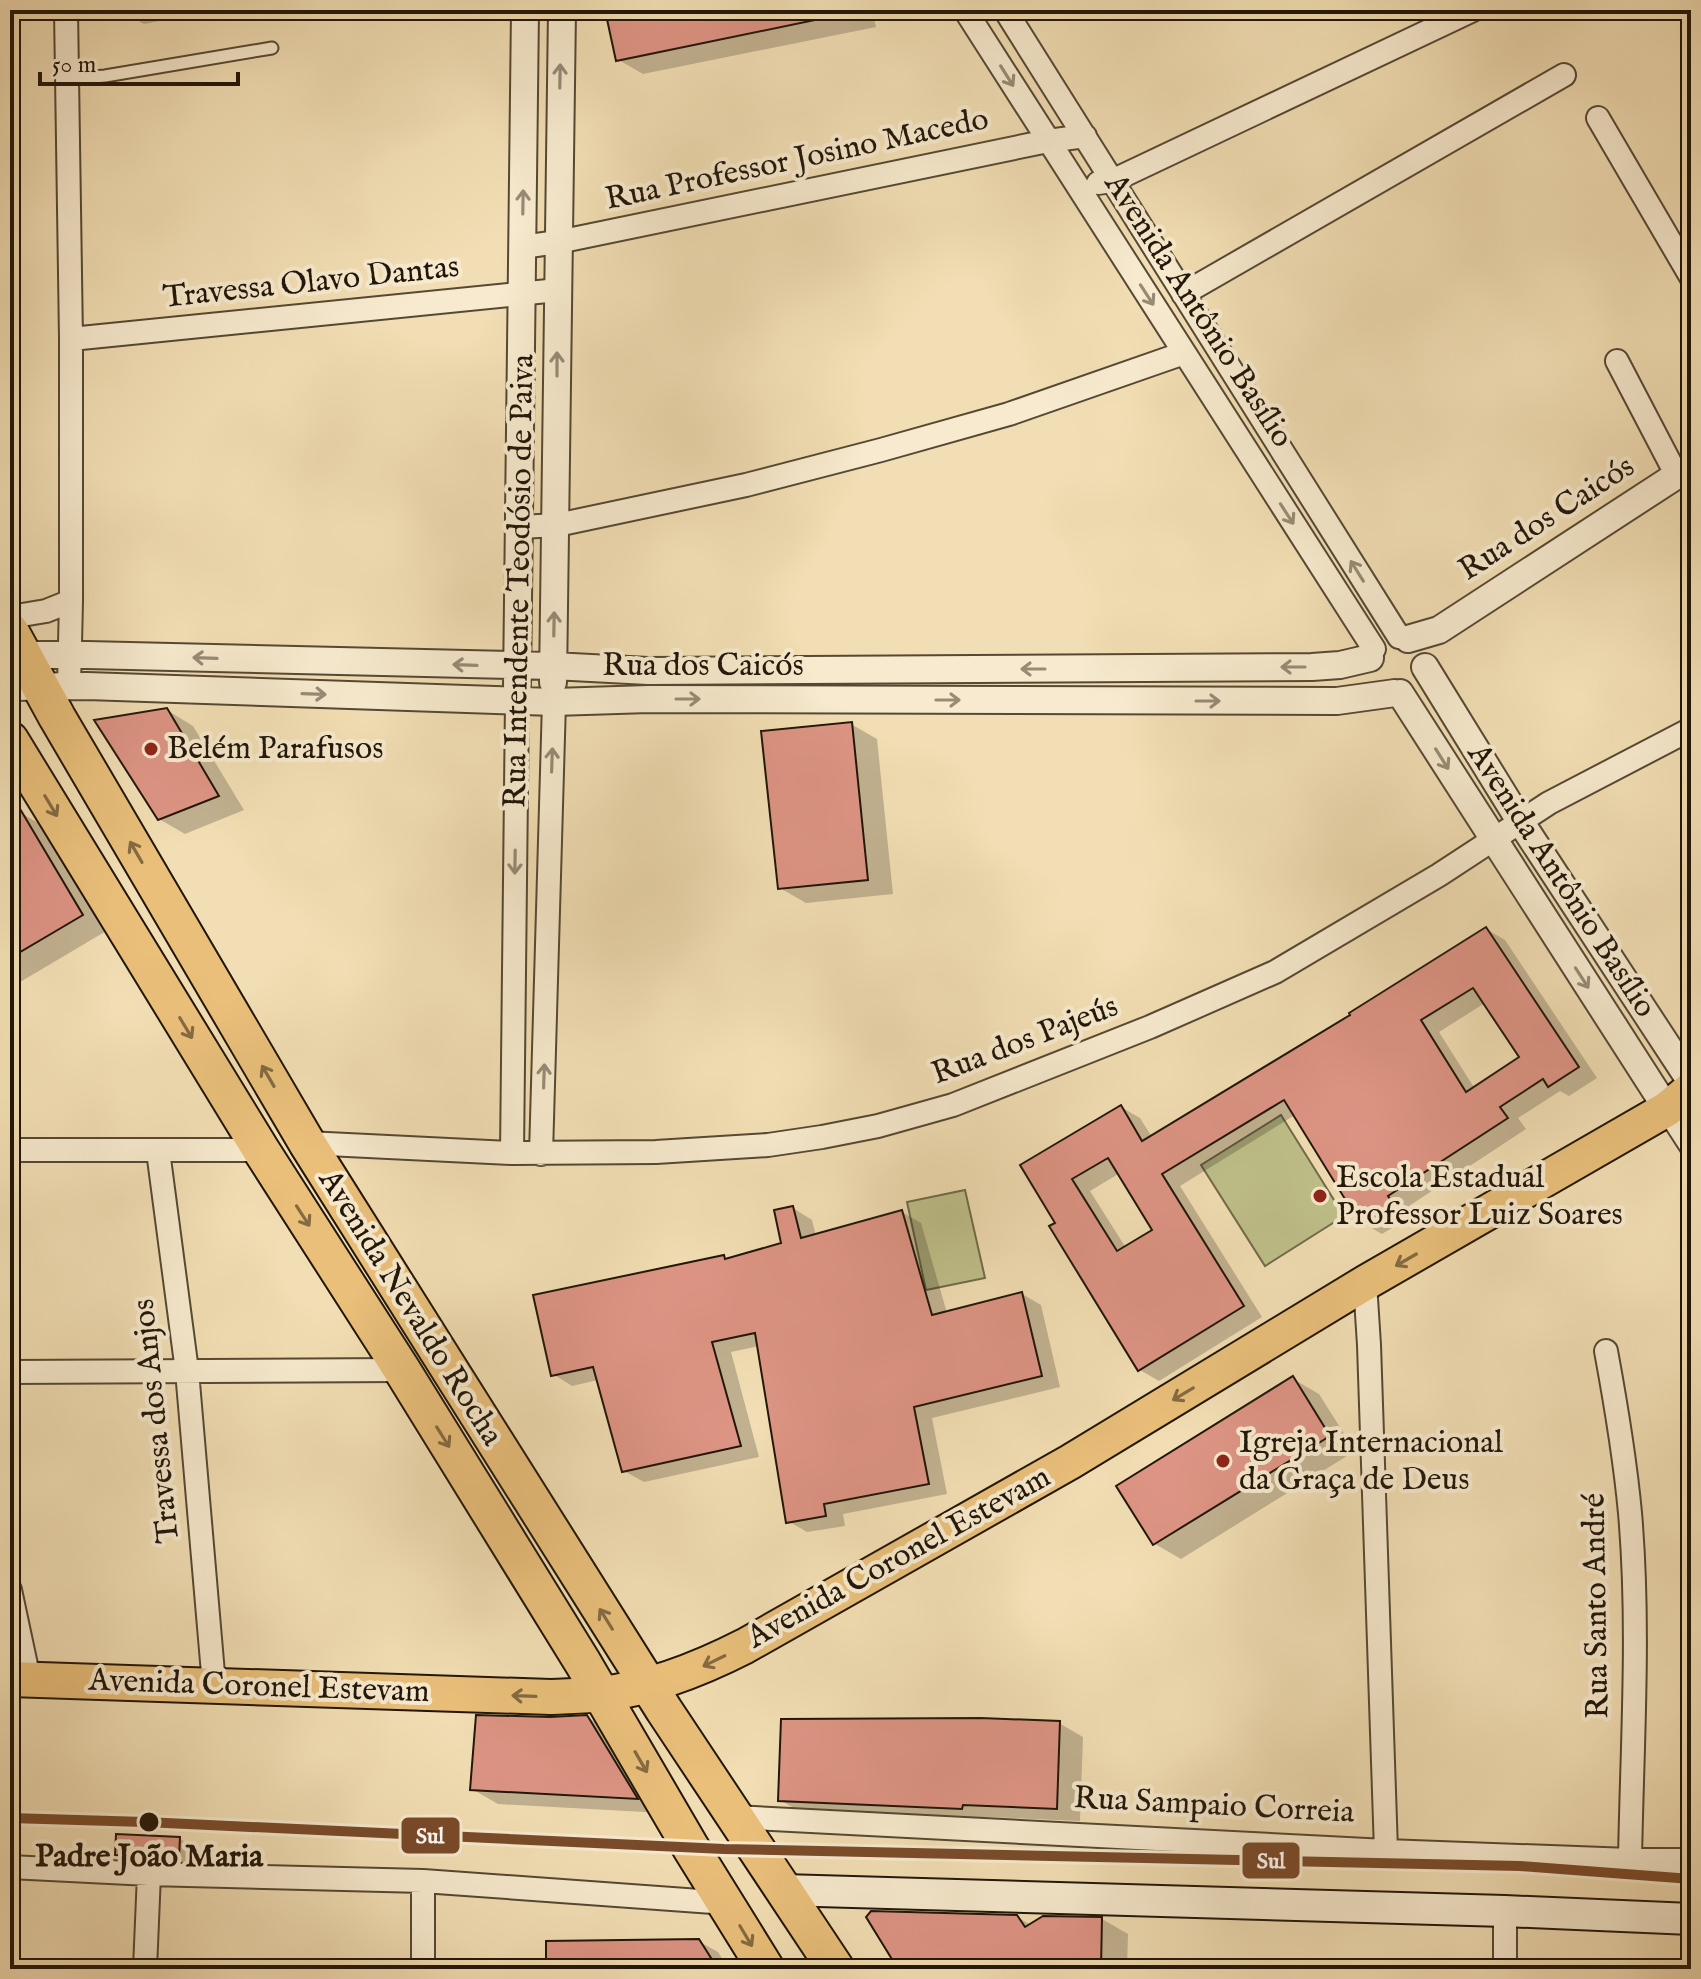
<svg xmlns="http://www.w3.org/2000/svg" width="1701" height="1979" viewBox="0 0 1701 1979" font-family="'IM FELL English',serif">
<rect width="100%" height="100%" fill="#f2deb4"/>
<filter id="stains"><feTurbulence type="fractalNoise" baseFrequency=".0025" numOctaves="4"/><feColorMatrix values="0 0 0 0 .2 0 0 0 0 .09 0 0 0 0 .02 0 0 0 .5 -.17"/></filter>
<radialGradient id="worn" r=".72"><stop offset=".6" stop-color="#630" stop-opacity="0"/><stop offset="1" stop-color="#630" stop-opacity=".3"/></radialGradient>
<!-- green -->
<path fill="#bfc08a" stroke="#706b4a" stroke-width="2" d="M1281 1115 1344 1216 1265 1266 1201 1165Z
M965 1190 985 1278 926 1290 907 1202Z"/>
<!-- shadow -->
<path fill="#0003" fill-rule="evenodd" d="M119 10H218L144 24Z
M607 10H872L876 27 643 74 617 59Z
M167 710 193 726 244 810 185 834 159 819Z
M851 724 877 739 893 894 806 903 780 888Z
M21 813 47 828 108 930 10 988V820Z
M1486 929 1505 940 1597 1078 1569 1096 1560 1091 1518 1118 1526 1129 1406 1208 1412 1216 1382 1234 1363 1223 1295 1115 1180 1186 1262 1317 1159 1381 1140 1370 1052 1227 1058 1223 1023 1166 1121 1107 1140 1118 1152 1137 1353 1015ZM1485 1003 1522 1058 1475 1089 1439 1032ZM1120 1173 1154 1230 1126 1248 1090 1191Z
M793 1208 812 1220 816 1236 902 1212 921 1223 947 1313 1022 1294 1041 1305 1060 1387 932 1418 947 1494 843 1514 845 1526 807 1532 788 1521 759 1346 731 1352 759 1457 644 1482 624 1471 598 1380 572 1386 553 1374 724 1257 728 1260 783 1244Z
M1293 1379 1319 1394 1355 1451 1181 1559 1155 1544Z
M587 1717 613 1733 662 1813 498 1804 472 1789Z
M1059 1723 1083 1737 1080 1821 986 1817V1821L804 1814 780 1800Z
M180 1839 192 1846 191 1864 130 1861 117 1854Z
M1017 1917 1031 1925 1102 1919 1128 1934 1127 1969H900Z
M698 1941 718 1952 729 1969H548Z"/>
<!-- building -->
<path fill="#dd9484" stroke="#21160a" stroke-width="2" fill-rule="evenodd" d="M605 10H814L815 20 616 61Z
M167 708 219 796 158 820 94 720Z
M852 722 868 880 778 889 761 731Z
M10 792 83 915 10 958Z
M1486 927 1579 1067 1548 1087 1543 1079 1500 1107 1508 1118 1388 1196 1394 1205 1361 1225 1284 1100 1162 1174 1244 1306 1138 1371 1049 1226 1055 1223 1020 1165 1121 1105 1142 1141 1350 1015 1349 1013ZM1473 988 1519 1057 1466 1092 1421 1020ZM1108 1158 1152 1230 1117 1251 1072 1179Z
M793 1206 801 1238 902 1210 932 1315 1022 1292 1042 1376 914 1407 929 1484 824 1504 826 1516 786 1523 755 1333 712 1342 741 1446 622 1472 593 1367 551 1376 533 1295 724 1255 725 1259 781 1243 774 1210Z
M1293 1376 1330 1436 1153 1545 1116 1486Z
M476 1715 550 1717 587 1715 638 1799 470 1790Z
M981 1718 1060 1721 1057 1809 963 1805 962 1809 778 1801 781 1719Z
M116 1834 180 1837 179 1858 115 1855Z
M871 1911 1017 1915 1025 1927 1043 1916 1102 1917 1101 1969H898L866 1917Z
M699 1939 718 1969H546V1941Z"/>
<g fill="none" stroke-linecap="round" stroke-linejoin="round">
<defs>
<path id="service" d="M67 79 105 76 272 48"/>
<path id="minor" d="M66 10 71 339V601L69 686
M965 10 1374 649
M1005 10 1399 637
M1598 118 1691 277
M1098 183 1112 181 1473 10
M522 247 558 242 1048 141 1085 136
M1183 294 1564 75
M71 339 558 290
M1617 361 1677 476
M520 527 557 525 746 485 881 450 1009 414 1184 353
M10 617 46 611 71 601
M1667 1109 1691 1146
M307 1143 512 1153 656 1152 768 1145 822 1137 878 1126 953 1105 1150 1027 1275 972 1439 875 1549 803 1691 729
M10 1150H261
M158 1151 187 1371 214 1685
M512 1153 517 700
M541 1154 554 702
M1365 1283 1369 1345 1386 1851
M1606 1351C1616 1405 1625 1459 1630 1513 1640 1628 1632 1745 1630 1860
M10 1372 402 1370
M10 1590 29 1679
M734 1817 1386 1851 1630 1860H1691
M10 1867 149 1874 423 1881 727 1903
M423 1881V1969
M145 1969 149 1874
M1505 1969V1911"/>
<path id="tertiary" d="M1408 639 1439 630 1691 466
M11 655H87L553 666 648 671 1312 667 1340 665 1370 658
M1425 667 1520 821 1691 1082
M553 682 562 10
M517 685 525 10
M10 687 87 686 554 702 649 699 1337 701 1395 693
M1400 693 1667 1109"/>
<path id="secondary" d="M783 1890 1505 1911 1691 1919"/>
<path id="primary" d="M10 1679 551 1697C568 1696 585 1696 602 1694 653 1688 700 1669 745 1646L1070 1462 1365 1283 1667 1109 1691 1089"/>
<path id="trunk" d="M10 631 57 717 307 1143 664 1710 836 1969
M10 740 261 1150 402 1370 583 1663 691 1848 766 1969"/>
</defs>
<!-- service casing -->
<use href="#service" stroke="#554834" stroke-width="15"/>
<!-- minor casing -->
<use href="#minor" stroke="#554834" stroke-width="26"/>
<!-- tertiary casing -->
<use href="#tertiary" stroke="#554834" stroke-width="30"/>
<!-- secondary casing -->
<use href="#secondary" stroke="#21160a" stroke-width="34"/>
<!-- primary casing -->
<use href="#primary" stroke="#21160a" stroke-width="38"/>
<!-- trunk casing -->
<use href="#trunk" stroke="#21160a" stroke-width="40"/>
<!-- service -->
<use href="#service" stroke="#f7eace" stroke-width="11"/>
<!-- minor -->
<use href="#minor" stroke="#f7eace" stroke-width="22"/>
<!-- tertiary -->
<use href="#tertiary" stroke="#f7eace" stroke-width="26"/>
<!-- secondary -->
<use href="#secondary" stroke="#f7eace" stroke-width="30"/>
<!-- primary -->
<use href="#primary" stroke="#e9bf7a" stroke-width="34"/>
<!-- trunk -->
<use href="#trunk" stroke="#e9bf7a" stroke-width="36"/>
<defs>
<path id="rail-1" d="M10 1818 145 1822 724 1849 1520 1866 1691 1879"/>
</defs>
<!-- rail-1 casing -->
<use href="#rail-1" stroke="#f7eace" stroke-width="16"/>
<!-- rail-1 -->
<use href="#rail-1" stroke="#7a4b2a" stroke-width="10"/>
</g>
<!-- one-way arrows -->
<defs><path id="oneway-shaft" d="M-6 0H5M1.5-3L5.5 0L1.5 3" fill="none" stroke-width="1.6" stroke-linecap="round" stroke-linejoin="round" transform="scale(2)"/></defs>
<g stroke="#978b76">
<use href="#oneway-shaft" transform="translate(560 76) rotate(-89)"/>
<use href="#oneway-shaft" transform="translate(1007 76) rotate(58)"/>
<use href="#oneway-shaft" transform="translate(523 202) rotate(-89)"/>
<use href="#oneway-shaft" transform="translate(1147 295) rotate(57)"/>
<use href="#oneway-shaft" transform="translate(557 364) rotate(-90)"/>
<use href="#oneway-shaft" transform="translate(1287 514) rotate(57)"/>
<use href="#oneway-shaft" transform="translate(1357 571) rotate(-122)"/>
<use href="#oneway-shaft" transform="translate(554 624) rotate(-89)"/>
<use href="#oneway-shaft" transform="translate(205 658) rotate(-178)"/>
<use href="#oneway-shaft" transform="translate(465 665) rotate(-178)"/>
<use href="#oneway-shaft" transform="translate(1293 667) rotate(180)"/>
<use href="#oneway-shaft" transform="translate(1033 669) rotate(180)"/>
<use href="#oneway-shaft" transform="translate(314 694) rotate(2)"/>
<use href="#oneway-shaft" transform="translate(688 699)"/>
<use href="#oneway-shaft" transform="translate(948 700)"/>
<use href="#oneway-shaft" transform="translate(1208 701)"/>
<use href="#oneway-shaft" transform="translate(1442 759) rotate(58)"/>
<use href="#oneway-shaft" transform="translate(552 760) rotate(-88)"/>
<use href="#oneway-shaft" transform="translate(515 862) rotate(91)"/>
<use href="#oneway-shaft" transform="translate(1582 978) rotate(57)"/>
<use href="#oneway-shaft" transform="translate(544 1076) rotate(-88)"/>
</g>
<g stroke="#856a42">
<use href="#oneway-shaft" transform="translate(51 806) rotate(59)"/>
<use href="#oneway-shaft" transform="translate(136 852) rotate(-120)"/>
<use href="#oneway-shaft" transform="translate(186 1028) rotate(59)"/>
<use href="#oneway-shaft" transform="translate(268 1076) rotate(-120)"/>
<use href="#oneway-shaft" transform="translate(303 1216) rotate(57)"/>
<use href="#oneway-shaft" transform="translate(1406 1260) rotate(150)"/>
<use href="#oneway-shaft" transform="translate(1183 1394) rotate(149)"/>
<use href="#oneway-shaft" transform="translate(443 1437) rotate(58)"/>
<use href="#oneway-shaft" transform="translate(606 1619) rotate(-122)"/>
<use href="#oneway-shaft" transform="translate(714 1661) rotate(154)"/>
<use href="#oneway-shaft" transform="translate(524 1696) rotate(-178)"/>
<use href="#oneway-shaft" transform="translate(641 1762) rotate(60)"/>
<use href="#oneway-shaft" transform="translate(746 1936) rotate(59)"/>
</g>
<!-- markers -->
<g fill="#8f2418" stroke="#f7eace" stroke-width="3">
<circle cx="151" cy="749" r="8"/>
<circle cx="1320" cy="1196" r="8"/>
<circle cx="1223" cy="1461" r="8"/>
</g>
<circle fill="#21160a" stroke="#f7eace" stroke-width="3" cx="149" cy="1822" r="11"/>
<g text-anchor="middle" dominant-baseline="central" stroke-width="8" stroke-linejoin="round" paint-order="stroke">
<!-- street labels -->
<g font-size="32" fill="#21160a" stroke="#f7eace">
<text transform="translate(797 160) rotate(-12)">Rua Professor Josino Macedo</text>
<text transform="translate(311 283) rotate(-6)">Travessa Olavo Dantas</text>
<text transform="translate(1198 311) rotate(57)">Avenida Antônio Basílio</text>
<text transform="translate(1547 519) rotate(-33)">Rua dos Caicós</text>
<text transform="translate(520 581) rotate(-89)">Rua Intendente Teodósio de Paiva</text>
<text x="703" y="666">Rua dos Caicós</text>
<text transform="translate(1561 881) rotate(57)">Avenida Antônio Basílio</text>
<text transform="translate(1025 1041) rotate(-21)">Rua dos Pajeús</text>
<text transform="translate(410 1308) rotate(58)">Avenida Nevaldo Rocha</text>
<text transform="translate(157 1421) rotate(-96)">Travessa dos Anjos</text>
<text transform="translate(899 1558) rotate(-29)">Avenida Coronel Estevam</text>
<text transform="translate(1597 1606) rotate(-91)">Rua Santo André</text>
<text transform="translate(259 1687) rotate(2)">Avenida Coronel Estevam</text>
<text transform="translate(1214 1806) rotate(3)">Rua Sampaio Correia</text>
</g>
<!-- poi labels -->
<g font-size="32" fill="#21160a" stroke="#f7eace" text-anchor="start">
<text x="167" y="749">Belém Parafusos</text>
<text x="1336" y="1178">Escola Estadual<tspan x="1336" dy="37">Professor Luiz Soares</tspan></text>
<text x="1239" y="1443">Igreja Internacional<tspan x="1239" dy="37">da Graça de Deus</tspan></text>
</g>
<!-- stop labels -->
<g font-size="32" font-weight="bold" fill="#21160a" stroke="#f7eace">
<text x="149" y="1857">Padre João Maria</text>
</g>
</g>
<g stroke="#f7eace" stroke-width="3">
<rect x="400" y="1816" width="61" height="39" rx="8" fill="#7a4b2a"/>
<rect x="1241" y="1841" width="60" height="39" rx="8" fill="#7a4b2a"/>
</g>
<g font-size="22" text-anchor="middle" font-weight="bold" fill="#fff">
<text x="430" y="1843">Sul</text>
<text x="1271" y="1868">Sul</text>
</g>
<!-- margin -->
<rect width="1701" height="1979" fill="none" stroke="#f2deb4" stroke-width="40"/>
<rect x="12" y="12" width="1677" height="1955" fill="none" stroke="#21160a" stroke-width="4"/>
<rect x="20" y="20" width="1661" height="1939" fill="none" stroke="#21160a" stroke-width="2"/>
<!-- scale -->
<path d="M40 72v12h198v-12" fill="none" stroke="#21160a" stroke-width="4"/>
<text x="52" y="72" font-size="24" fill="#21160a" stroke="#f7eace" stroke-width="6" paint-order="stroke">50 m</text>
<rect width="100%" height="100%" filter="url(#stains)"/>
<rect width="100%" height="100%" fill="url(#worn)"/>
</svg>
